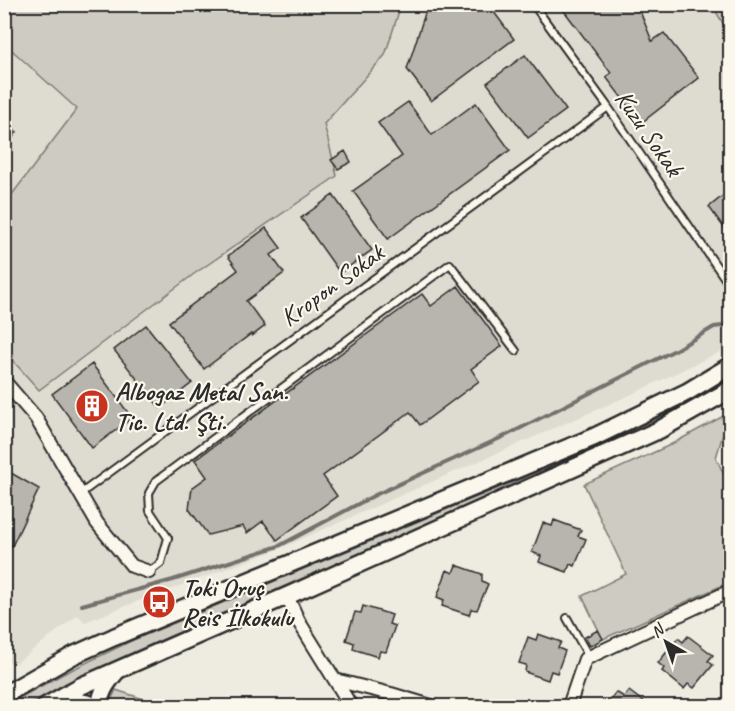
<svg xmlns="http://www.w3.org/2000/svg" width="735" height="711" viewBox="0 0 735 711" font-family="Caveat,sans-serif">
<rect width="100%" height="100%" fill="#eeebe0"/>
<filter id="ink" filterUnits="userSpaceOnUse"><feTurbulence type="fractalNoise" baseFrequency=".0167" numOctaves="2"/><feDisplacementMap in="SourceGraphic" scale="12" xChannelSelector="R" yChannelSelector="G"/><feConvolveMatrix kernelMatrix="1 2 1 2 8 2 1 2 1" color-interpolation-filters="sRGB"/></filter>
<g filter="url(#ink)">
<!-- built -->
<path fill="#dedbd1" d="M5 5H730V347L630 395 274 551 128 605 85 622 78 615 16 663 5 662Z"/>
<!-- green -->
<path fill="#cecbc2" stroke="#7c7b76" stroke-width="1.5" d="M5 5H401L385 55 324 124 337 176 194 274 39 390 5 352 4 205 77 109 5 44Z
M712 5H730V35Z
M730 378V382L648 427 134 652 66 683 26 706H5L63 674 131 641C237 597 344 552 450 508 546 469 642 432 730 378Z
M729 413 716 458 730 487V582L603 639 582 596 626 574 584 484 668 446Z
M116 690 165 706H108Z"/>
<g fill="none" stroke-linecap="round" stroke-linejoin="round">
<!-- stream -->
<path stroke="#74726e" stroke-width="4" d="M82 605 173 580 279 546 375 495 507 435 677 349 714 327 730 325"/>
</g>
<!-- building -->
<path fill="#b8b5ae" stroke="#2b2b2b" stroke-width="1.5" d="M428 4H488L514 39 431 101 407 69Z
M559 4H637L652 41 664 33 699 78 641 123 606 77 611 73Z
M525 55 566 110 528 138 487 83Z
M408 102 432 135 476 103 510 150 388 239 353 191 402 156 378 123Z
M4 122 17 132 4 149Z
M345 151 351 162 338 169 331 160Z
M730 190V236L709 207Z
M333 195 372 250 340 273 301 218Z
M266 228 281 248 271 255 284 273 246 301 265 326 252 336 251 334 204 369 169 322 238 270 228 256Z
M458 286 502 346 471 369 479 381 420 425 410 412 323 476 337 496 277 540 263 521 247 533 243 526 208 535 189 509 192 488 207 477 195 460 422 294 431 306Z
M146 325 192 383 160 408 114 350Z
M92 364 132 418 92 448 52 394Z
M4 469 39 489 12 546 4 542Z
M554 520 581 530 578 536 586 539 575 566 570 564 567 572 539 562 541 556 532 552 543 523 552 526Z
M456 565 482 574V581L488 584 477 610 471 609 469 615 442 606 444 600 437 597 447 570 453 573Z
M363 606 392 615 389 624 395 626 386 652 380 651 378 657 353 649 354 643 346 640 355 612 361 613Z
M598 630 603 639 590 646 585 637Z
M538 634 561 642 558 648 565 651 557 673 551 671 548 680 525 672 526 665 519 663 528 637 536 640Z
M688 636 713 655 708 661 713 665 694 688 688 684 684 689 662 671 664 668 658 663 678 638 683 642Z
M629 691 649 706H605L616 692 624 697Z"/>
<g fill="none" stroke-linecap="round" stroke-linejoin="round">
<defs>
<path id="service" d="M533 4 608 107 730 286
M80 494 608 107
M149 572 161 563 168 538 150 511 149 493 156 481 450 264 516 351
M567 618 589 657"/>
<path id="minor" d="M4 381 36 418 97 523 132 566 149 572
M287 596 299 622 351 706
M335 680 391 694 431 706
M569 706 585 659 730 591"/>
<path id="tertiary" d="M61 698 88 703 93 706
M100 706C100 691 109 681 118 670"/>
<path id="secondary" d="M4 695 74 655 114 637 594 437 687 392 730 366
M46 706 81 686 287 596 659 430 730 390"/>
</defs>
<!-- service casing -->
<use href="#service" stroke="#2b2b2b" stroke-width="10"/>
<!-- minor casing -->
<use href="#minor" stroke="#2b2b2b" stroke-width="16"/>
<!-- tertiary casing -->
<use href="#tertiary" stroke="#2b2b2b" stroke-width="20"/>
<!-- secondary casing -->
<use href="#secondary" stroke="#2b2b2b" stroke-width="21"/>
<!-- service -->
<use href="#service" stroke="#fbf7ec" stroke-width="6"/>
<!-- minor -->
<use href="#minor" stroke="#fbf7ec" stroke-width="12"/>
<!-- tertiary -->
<use href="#tertiary" stroke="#fbf7ec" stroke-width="15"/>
<!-- secondary -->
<use href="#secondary" stroke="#fbf7ec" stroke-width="16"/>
</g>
</g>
<!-- icons -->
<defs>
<symbol id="building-disc" viewBox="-11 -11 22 22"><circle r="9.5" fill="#c8321e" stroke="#fbf7ec"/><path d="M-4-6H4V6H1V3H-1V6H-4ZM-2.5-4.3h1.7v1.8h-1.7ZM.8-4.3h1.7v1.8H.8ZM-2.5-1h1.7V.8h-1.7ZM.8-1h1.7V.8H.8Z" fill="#fff"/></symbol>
<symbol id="bus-disc" viewBox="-11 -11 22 22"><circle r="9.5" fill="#c8321e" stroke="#fbf7ec"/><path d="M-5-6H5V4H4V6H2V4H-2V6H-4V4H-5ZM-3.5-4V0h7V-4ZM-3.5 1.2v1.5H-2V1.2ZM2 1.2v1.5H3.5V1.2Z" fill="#fff"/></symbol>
</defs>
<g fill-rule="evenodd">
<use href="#building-disc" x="73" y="387" width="38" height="38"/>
<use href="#bus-disc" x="140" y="583" width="38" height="38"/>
</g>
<g text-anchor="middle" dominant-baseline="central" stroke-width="4.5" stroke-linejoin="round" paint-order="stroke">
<!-- street labels -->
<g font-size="26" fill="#2b2b2b" stroke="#fbf7ec">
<text transform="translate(649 133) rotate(55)">Kuzu Sokak</text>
<text transform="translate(332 285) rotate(-36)">Kropon Sokak</text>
</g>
<!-- poi labels -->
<g font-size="26" font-weight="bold" fill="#2b2b2b" stroke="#fbf7ec" text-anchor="start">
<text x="115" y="391">Albogaz Metal San.<tspan x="115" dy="30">Tic. Ltd. Şti.</tspan></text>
<text x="182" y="587">Toki Oruç<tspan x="182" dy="30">Reis İlkokulu</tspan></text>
</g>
</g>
<!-- margin -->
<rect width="735" height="711" fill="none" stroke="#fbf7ec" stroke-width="24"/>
<rect x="12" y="12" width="711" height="687" fill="none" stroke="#2b2b2b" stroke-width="2" filter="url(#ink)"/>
<!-- north arrow -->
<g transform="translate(666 642) rotate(320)" stroke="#fbf7ec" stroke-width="4.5" paint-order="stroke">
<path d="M0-4.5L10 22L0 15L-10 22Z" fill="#2b2b2b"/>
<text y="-9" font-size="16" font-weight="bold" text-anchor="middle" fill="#2b2b2b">N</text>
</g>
</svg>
